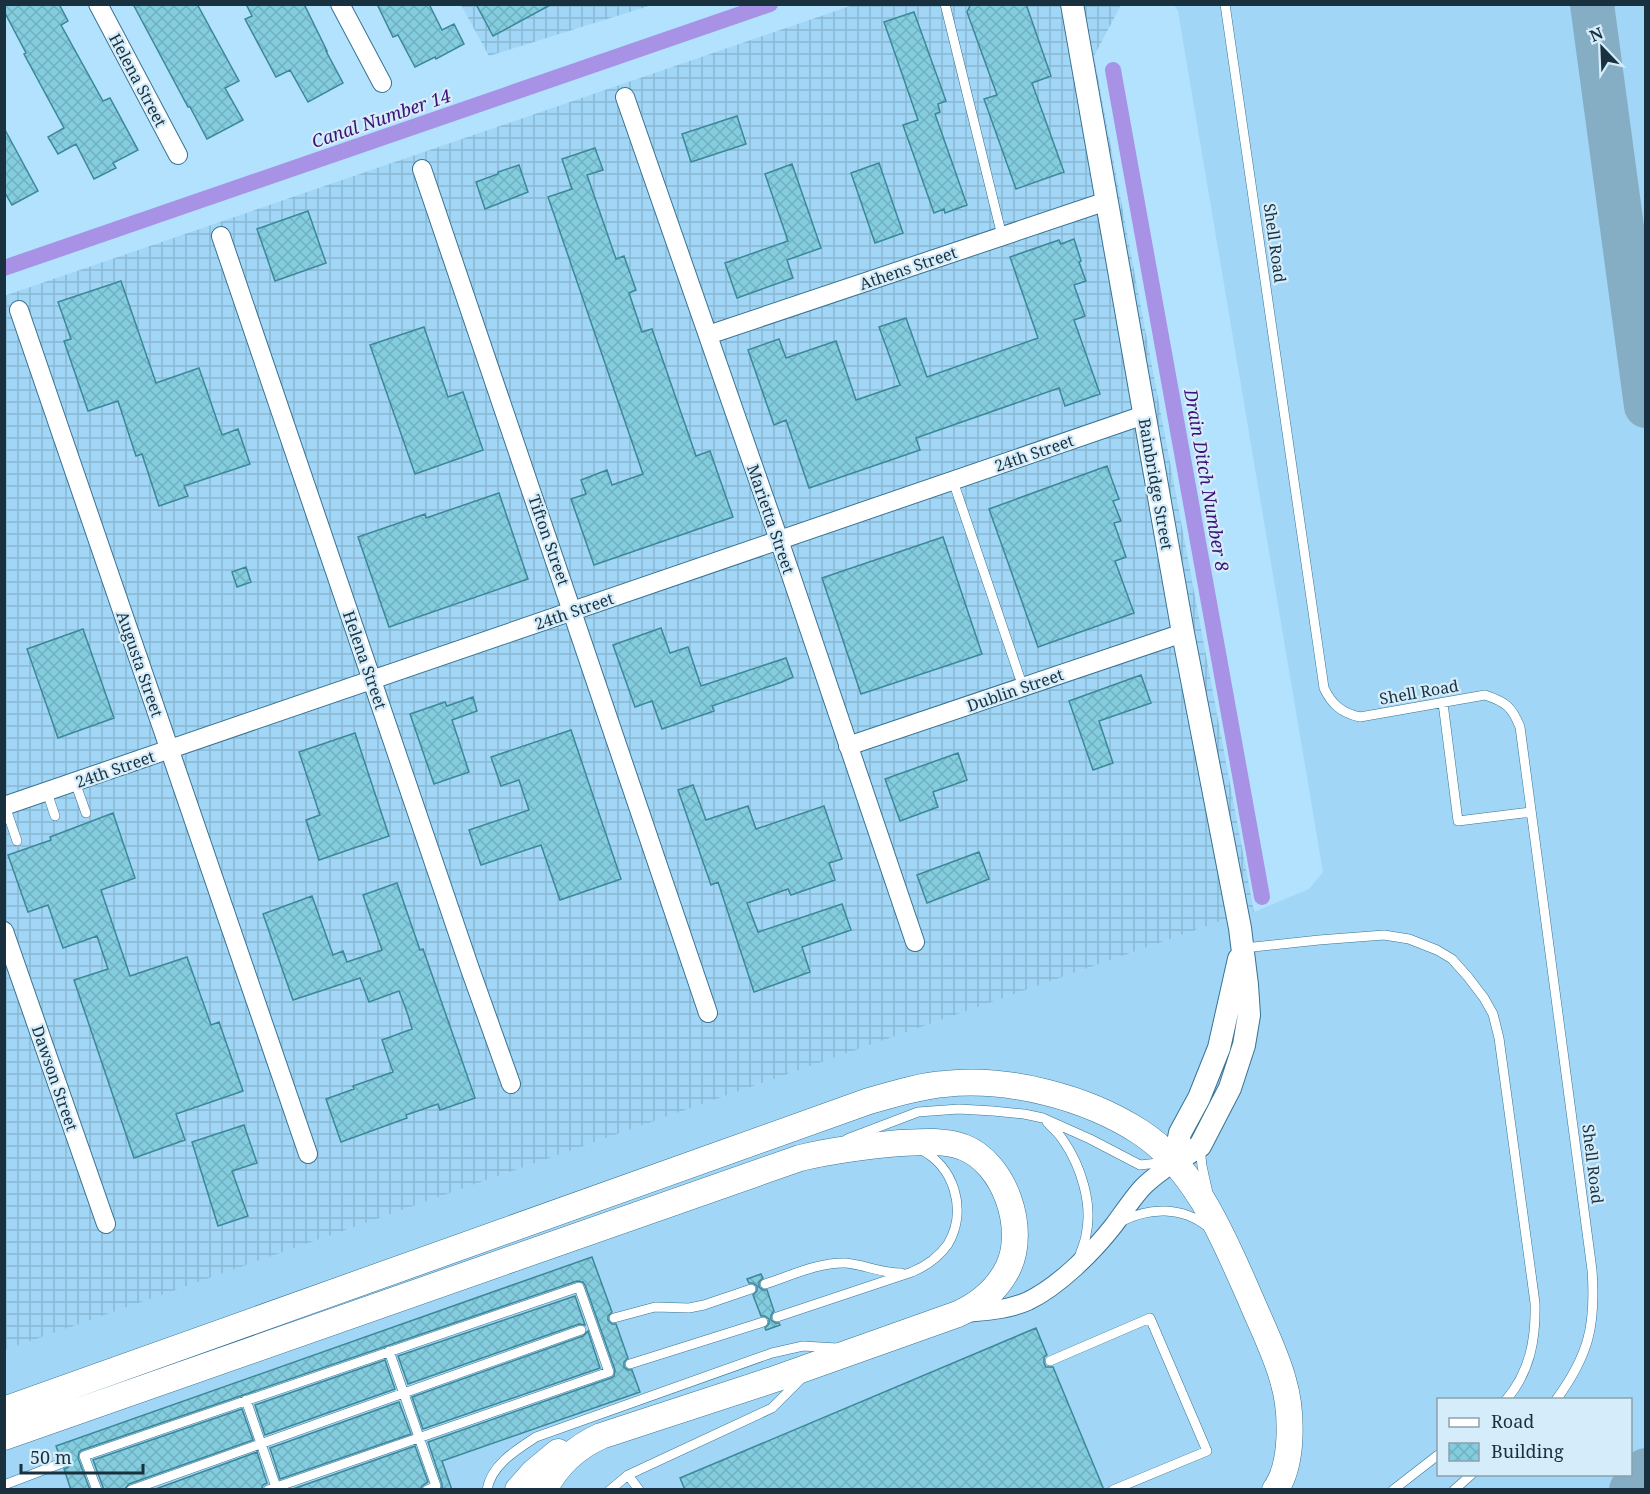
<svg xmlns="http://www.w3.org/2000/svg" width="1650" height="1494" viewBox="0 0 1650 1494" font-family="'Noto Serif',serif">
<defs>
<pattern id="industrial-grid" width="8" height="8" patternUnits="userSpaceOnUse" patternTransform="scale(1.5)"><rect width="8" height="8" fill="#a1d6f6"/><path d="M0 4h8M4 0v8" fill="none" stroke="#8ab8d4"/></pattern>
<pattern id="building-cross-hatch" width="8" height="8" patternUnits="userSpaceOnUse" patternTransform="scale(1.5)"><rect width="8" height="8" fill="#83cddf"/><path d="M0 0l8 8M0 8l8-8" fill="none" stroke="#71b0c0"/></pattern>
</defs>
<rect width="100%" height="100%" fill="#b3e2fe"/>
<!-- built -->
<path fill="#a1d6f6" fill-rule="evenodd" d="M1174 5H1645V1489H5L4 1350 1224 920 1254 912 1309 889 1323 872 1178 11ZM1438 1400H1630V1474H1438Z"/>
<!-- industrial -->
<path fill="url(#industrial-grid)" d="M461 5H652L489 56Z
M853 5H1121L1094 56 1254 912 1224 920 5 1350 4 296Z"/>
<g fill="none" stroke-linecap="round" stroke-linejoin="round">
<!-- canal -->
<path stroke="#a792e6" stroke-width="16" d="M1113 70 1262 897
M4 268 770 4"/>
<!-- taxiway -->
<path stroke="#85aec5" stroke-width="44" d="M1592 4 1646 406
M1631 1490 1646 1470"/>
</g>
<!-- building -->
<path fill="url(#building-cross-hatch)" stroke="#3c8899" stroke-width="1.5" d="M4 4H59L68 21 61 25 103 101 110 98 138 150 113 163 116 168 94 179 76 144 58 154 48 137 64 128 24 54 26 53 4 11Z
M133 4H197L239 81 225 88 243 120 207 139 190 107H188Z
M246 4H304L327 51H326L343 83 308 102 290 70 276 77 245 19 252 16Z
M377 4H429L442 30 454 24 464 44 436 59 435 57 415 67 398 35 393 37Z
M476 4H552L493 36Z
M971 4H1026L1051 76 1032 83 1064 172 1016 189 984 99 997 95 967 12Z
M914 12 946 101 938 104 940 112 935 114 967 205 945 213 944 209 934 213 903 125 918 120 884 22Z
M737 116 746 144 691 162 682 134Z
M4 128 38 191 12 205 4 191Z
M595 148 603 170 587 175 616 259 624 256 636 290 629 293 642 332 652 329 696 456 710 451 733 517 594 565 571 499 586 494 581 480 607 470 612 485 643 474 548 197 572 189 562 159Z
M879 163 903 233 875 243 851 173Z
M792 164 821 248 787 260 793 278 737 298 725 263 788 241 765 174Z
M519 165 528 192 485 209 476 182 498 174V172Z
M308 211 326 263 275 281 257 229Z
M1074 239 1081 261 1079 262 1086 281 1074 285 1085 316 1074 320 1100 394 1065 406 1059 388 916 438 920 450 809 488 786 420 774 425 748 350 779 339 786 358 836 341 856 400 900 385 879 327 906 318 927 377 1038 338 1010 257 1059 240 1061 244Z
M121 281 156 383 199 368 222 435 238 429 250 464 184 486 188 496 159 506 142 454 136 456 118 401 88 411 64 341 71 339 58 302Z
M424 327 448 397 463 392 483 450 415 474 370 345Z
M1107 466 1119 499 1113 501 1121 521 1114 523 1126 557 1115 561 1134 613 1038 647 989 509Z
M499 493 528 579 389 627 358 537 425 514 426 518Z
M943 537 982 654 861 694 822 578Z
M246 567 251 582 237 587 232 572Z
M661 628 670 653 688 647 701 686 786 658 793 677 782 682 712 706 714 711 662 729 652 701 635 707 613 645Z
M83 629 114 718 58 738 27 649Z
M1141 675 1151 703 1099 721 1113 763 1093 770 1069 701Z
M473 697 477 711 452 720 469 772 434 784 410 714 445 702 447 706Z
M571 730 621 879 560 900 541 845 481 865 469 830 529 810 519 780 501 786 491 757Z
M355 733 389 836 319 860 306 820 320 815 299 752Z
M958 753 967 780 933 792 938 807 900 821 885 779Z
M693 785 706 820 748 806 756 829 824 806 842 859 829 863 835 880 791 895 788 889 747 903 758 932 842 904 851 930 802 947 810 972 754 992 718 882 711 885 678 790Z
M113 813 135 878 101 890 130 976 187 957 211 1025 219 1022 243 1091 176 1114 185 1140 134 1158 74 980 108 969 97 936 63 948 48 905 28 912 8 855 51 840 50 837Z
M979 852 989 879 927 903 917 875Z
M397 883 420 950 423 949 475 1098 440 1110 438 1104 406 1115 407 1118 341 1142 326 1099 354 1089 353 1086 393 1072 382 1040 412 1029 408 1015 399 991 369 1002 360 978 293 1000 263 914 312 896 333 955 343 951 347 962 382 950 363 895Z
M244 1125 257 1163 232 1171 248 1216 218 1226 192 1142Z
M592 1257 612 1312 608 1316V1320L612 1324H616L628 1358 624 1362V1367L628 1370H632L640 1392 442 1461 452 1490H442V1484L428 1442 611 1378 614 1376 615 1370 585 1285 583 1282 577 1281 82 1450 79 1452 78 1458 90 1490H71L64 1469 68 1467V1461L66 1457H60L56 1446Z
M761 1274 763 1278 759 1282V1287L763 1290H767L774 1311 771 1315V1320L775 1323H779L780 1325 766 1330 765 1328 769 1324V1319L765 1316H761L753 1295 757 1291V1286L753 1283H749L747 1279Z
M575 1296 585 1325 579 1324 408 1384 398 1356Z
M1036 1328 1047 1355 1044 1357V1363L1046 1367H1053L1104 1490H685L680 1478Z
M588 1331 600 1368 423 1429 412 1397 583 1336Z
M385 1360 395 1389 265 1435 255 1405Z
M399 1402 411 1434 280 1479 270 1448Z
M242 1409 253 1440 129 1484 124 1490H104L93 1460Z
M415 1446 428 1482 422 1486 420 1490H290Z
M257 1452 267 1483 263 1485 261 1490H153Z"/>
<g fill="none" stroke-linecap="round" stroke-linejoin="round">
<defs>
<path id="service" d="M945 4 1002 236
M1225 4 1324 688C1332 705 1342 713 1360 717L1485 695C1506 702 1512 707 1520 727L1592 1270C1596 1325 1589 1355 1556 1400
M953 481 1023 687
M1443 703 1458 821 1531 812
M75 782 86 813
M47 792 55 816
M5 806 17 841
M1244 948 1319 940 1384 935 1409 939 1437 950 1452 959 1468 977 1484 998 1493 1014 1499 1038 1535 1303C1536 1339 1530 1372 1506 1400
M1047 1122C1052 1128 1059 1133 1063 1140 1081 1166 1093 1204 1086 1235 1085 1243 1081 1250 1079 1258
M847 1139 918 1112 959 1109 993 1111 1024 1114 1043 1118 1090 1139 1140 1165 1167 1162
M1200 1147 1202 1166 1208 1193
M1120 1222C1149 1207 1182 1206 1208 1227
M765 1284C790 1276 819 1262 846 1263 865 1265 881 1273 901 1273
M777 1317 912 1272C926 1266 939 1257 948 1244 968 1210 954 1165 919 1149
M614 1318 655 1307 689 1308 704 1305 751 1289
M389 1351 436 1486 427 1490
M1050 1361 1150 1318 1207 1451 1113 1490
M630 1364 763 1322
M246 1400 277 1490
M628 1475 639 1490
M4 1485 62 1463
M97 1490 84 1456 579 1287 609 1372 268 1490
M131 1490 581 1330
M487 1490C491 1465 516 1450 536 1437L772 1353 803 1346 837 1348
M610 1490 628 1475 772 1408 801 1379
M1393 1490 1438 1455
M1454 1490 1472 1474"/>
<path id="minor" d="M98 4 178 155
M340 4 382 83
M625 97 779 540 915 942
M422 169 708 1013
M221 236 470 969 511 1084
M19 310 308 1154
M708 335 1107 201
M848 746 1183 633
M4 806 1144 415
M4 931 106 1224
M965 1313C986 1311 1008 1310 1028 1301 1059 1286 1093 1252 1114 1225 1123 1213 1132 1199 1142 1188 1151 1178 1164 1170 1174 1162"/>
<path id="tertiary" d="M1072 4 1183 633 1240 928 1247 985 1249 1015 1244 1045 1230 1088 1200 1146 1174 1162
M1174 1162 1180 1133 1199 1098 1219 1048 1239 959"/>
<path id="secondary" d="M4 1410 869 1101C894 1094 919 1086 944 1084 1008 1077 1086 1097 1140 1132 1196 1168 1225 1241 1251 1300 1261 1324 1276 1354 1283 1380 1292 1410 1294 1464 1275 1490
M4 1437 800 1158C833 1150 866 1146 900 1143 921 1142 943 1140 963 1147 1005 1163 1027 1229 1008 1268 997 1290 980 1304 958 1314L775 1379 601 1436C576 1447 557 1465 544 1490
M518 1490 534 1472 558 1452"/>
</defs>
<!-- service casing -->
<use href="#service" stroke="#397393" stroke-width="10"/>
<!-- minor casing -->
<use href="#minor" stroke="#397393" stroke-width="20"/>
<!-- tertiary casing -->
<use href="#tertiary" stroke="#397393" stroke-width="24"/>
<!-- secondary casing -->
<use href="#secondary" stroke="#397393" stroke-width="27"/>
<!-- service -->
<use href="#service" stroke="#fff" stroke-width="9"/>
<!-- minor -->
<use href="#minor" stroke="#fff" stroke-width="18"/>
<!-- tertiary -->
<use href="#tertiary" stroke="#fff" stroke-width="22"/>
<!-- secondary -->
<use href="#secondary" stroke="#fff" stroke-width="26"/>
</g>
<g text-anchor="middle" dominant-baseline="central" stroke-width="4.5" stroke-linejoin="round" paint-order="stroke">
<!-- street labels -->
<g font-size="16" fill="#19313f" stroke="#d5ecfa">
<text transform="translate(138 80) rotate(62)">Helena Street</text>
<text transform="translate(1275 243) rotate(82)">Shell Road</text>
<text transform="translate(908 268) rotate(-19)">Athens Street</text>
<text transform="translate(1034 453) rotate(-19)">24th Street</text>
<text transform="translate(1156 484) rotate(80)">Bainbridge Street</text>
<text transform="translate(771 519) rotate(71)">Marietta Street</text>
<text transform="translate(549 540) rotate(71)">Tifton Street</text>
<text transform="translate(574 611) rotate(-19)">24th Street</text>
<text transform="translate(365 660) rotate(71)">Helena Street</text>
<text transform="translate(140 664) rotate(71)">Augusta Street</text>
<text transform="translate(1015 690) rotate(-19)">Dublin Street</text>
<text transform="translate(1419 692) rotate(-10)">Shell Road</text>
<text transform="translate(115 769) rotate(-19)">24th Street</text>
<text transform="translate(55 1078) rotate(71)">Dawson Street</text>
<text transform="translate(1593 1164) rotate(83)">Shell Road</text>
</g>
<!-- water labels -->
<g font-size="18" font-style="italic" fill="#3c1276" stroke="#d5ecfa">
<text transform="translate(381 118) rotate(-19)">Canal Number 14</text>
<text transform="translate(1207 480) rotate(80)">Drain Ditch Number 8</text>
</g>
</g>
<!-- border -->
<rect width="1650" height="1494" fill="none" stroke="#19313f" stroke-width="12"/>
<!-- legend -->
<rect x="1437" y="1398" width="195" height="78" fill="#d5ecfa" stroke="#8aa1af" stroke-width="1.5"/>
<rect x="1449" y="1418" width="30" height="9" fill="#ffffff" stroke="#8aa1af" stroke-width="1.5"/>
<text x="1491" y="1428" font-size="18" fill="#19313f">Road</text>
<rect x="1449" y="1443" width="30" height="18" fill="url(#building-cross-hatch)" stroke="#8aa1af" stroke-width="1.5"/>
<text x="1491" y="1458" font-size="18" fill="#19313f">Building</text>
<!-- north arrow -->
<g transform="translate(1602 48) rotate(337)" stroke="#d5ecfa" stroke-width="4.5" paint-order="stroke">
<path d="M0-4.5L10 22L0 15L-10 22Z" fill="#19313f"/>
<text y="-9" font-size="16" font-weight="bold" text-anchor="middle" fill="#19313f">N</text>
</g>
<!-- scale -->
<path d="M21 1464v9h122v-9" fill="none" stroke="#19313f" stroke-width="3"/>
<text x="30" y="1464" font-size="18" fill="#19313f" stroke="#d5ecfa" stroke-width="4.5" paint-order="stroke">50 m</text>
</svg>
